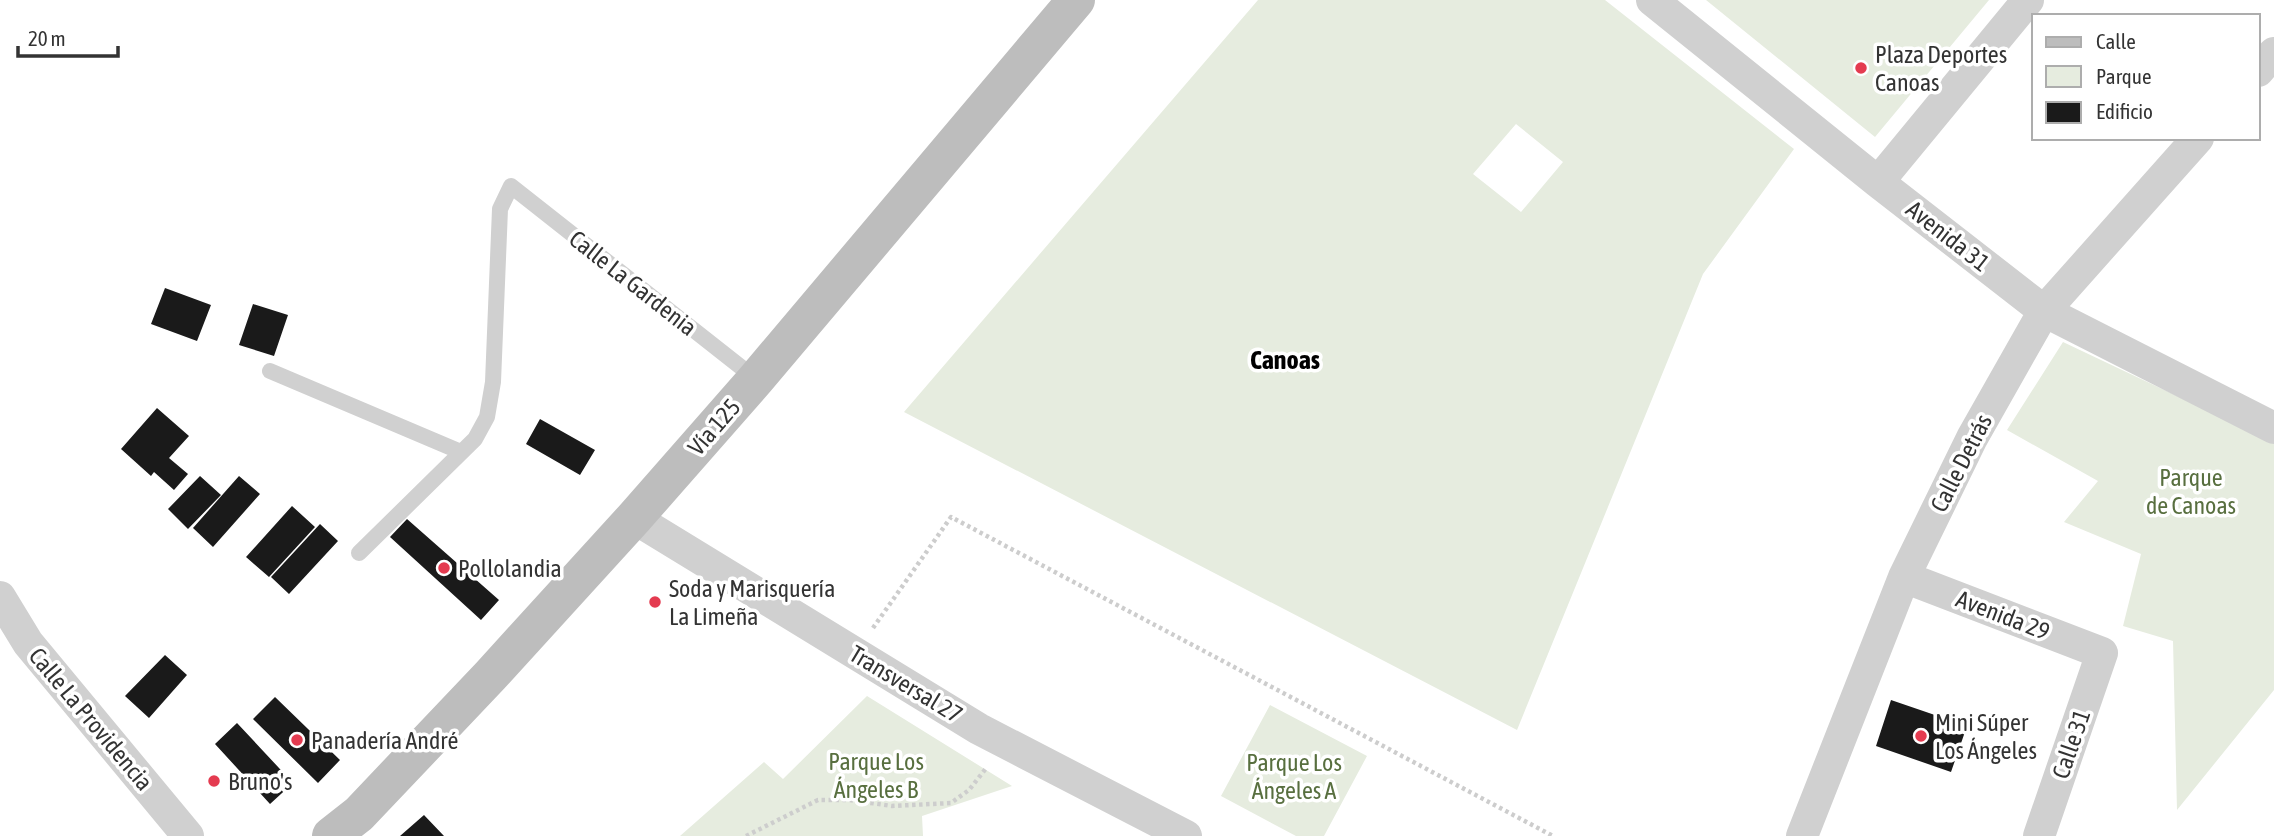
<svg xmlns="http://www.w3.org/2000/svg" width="2274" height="836" viewBox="0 0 2274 836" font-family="'Asap Condensed',sans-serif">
<rect width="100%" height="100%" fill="#fff"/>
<!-- green -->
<path fill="#e6ecdf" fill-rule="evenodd" d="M1258 0H1605L1794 149 1703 274 1517 730 904 412ZM1516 124 1563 162 1521 212 1473 174Z
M1706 0H1989L1875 137Z
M2063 342 2274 442V690L2177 810 2173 641 2123 626 2141 554 2064 522 2098 481 2007 430Z
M867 696 1012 786 922 816 923 836H680L764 762 783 779Z
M1270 705 1367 756 1324 836H1296L1221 796Z"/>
<!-- building -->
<path fill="#1a1a1a" d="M165 288 211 305 197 341 151 324Z
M253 304 288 315 274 356 239 345Z
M157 408 189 436 169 458 188 474 174 490 154 472 151 476 121 449Z
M540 419 595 450 580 475 526 444Z
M200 476 221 495 188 529 168 509Z
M239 476 260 494 213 547 193 528Z
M292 506 315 527 269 577 246 557Z
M407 519 499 600 481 620 390 537Z
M320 524 338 541 289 594 271 577Z
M165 655 187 675 149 718 125 696Z
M275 697 340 760 318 783 253 719Z
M1891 700 1967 726 1951 772 1876 746Z
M237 723 293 783 270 804 215 744Z
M424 815 444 836H400Z"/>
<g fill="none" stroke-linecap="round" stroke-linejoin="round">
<!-- path -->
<path stroke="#cdcdcd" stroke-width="4.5" stroke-dasharray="3.5 3.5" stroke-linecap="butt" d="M873 628 951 517 1553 836
M746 836 818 800H850L892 806 951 803 969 790 987 767"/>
<!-- service -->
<path stroke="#d0d0d0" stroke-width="16" d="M270 371 461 452
M359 553 475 439 487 417 493 382 500 209 511 186 756 379"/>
<!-- minor -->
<path stroke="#d0d0d0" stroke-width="32" d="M1652 0 1878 182 2044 311 2274 428
M2258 71 2274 53
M1878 182 2028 0
M634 518 979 729 1186 836
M1904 577 2102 653 2039 836
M0 597 28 643 188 836
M1802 836 1904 577 1972 438 2044 311 2198 138"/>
<!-- secondary -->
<path stroke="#bdbdbd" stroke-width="38" d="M331 836 359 814 490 676 634 518 756 379 1076 0"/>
</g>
<!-- markers -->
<g fill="#e43b50" stroke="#fff" stroke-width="2.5">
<circle cx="1861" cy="68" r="7"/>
<circle cx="444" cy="568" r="7"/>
<circle cx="655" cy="602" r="7"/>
<circle cx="1921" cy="736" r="7"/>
<circle cx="297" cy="740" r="7"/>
<circle cx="214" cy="781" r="7"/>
</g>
<g text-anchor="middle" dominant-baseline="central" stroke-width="7" stroke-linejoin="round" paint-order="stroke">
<!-- poi labels -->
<g font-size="24" fill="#333" stroke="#fff" text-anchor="start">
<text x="1875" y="54">Plaza Deportes<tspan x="1875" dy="28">Canoas</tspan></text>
<text x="458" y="568">Pollolandia</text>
<text x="669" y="588">Soda y Marisquería<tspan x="669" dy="28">La Limeña</tspan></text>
<text x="1935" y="722">Mini Súper<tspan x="1935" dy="28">Los Ángeles</tspan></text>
<text x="311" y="740">Panadería André</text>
<text x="228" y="781">Bruno's</text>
</g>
<!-- street labels -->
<g font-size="24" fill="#333" stroke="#fff">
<text transform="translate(1948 236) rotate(38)">Avenida 31</text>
<text transform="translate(633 283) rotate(38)">Calle La Gardenia</text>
<text transform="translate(714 427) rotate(-49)">Vía 125</text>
<text transform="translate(1961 463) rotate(-63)">Calle Detrás</text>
<text transform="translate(2003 615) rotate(21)">Avenida 29</text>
<text transform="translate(906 684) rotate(31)">Transversal 27</text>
<text transform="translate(91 719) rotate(50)">Calle La Providencia</text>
<text transform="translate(2071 744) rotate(-71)">Calle 31</text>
</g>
<!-- park labels -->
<g font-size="24" fill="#586f3f" stroke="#fff">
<text x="2191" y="477">Parque<tspan x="2191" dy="28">de Canoas</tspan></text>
<text x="876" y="761">Parque Los<tspan x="876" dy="28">Ángeles B</tspan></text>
<text x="1294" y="762">Parque Los<tspan x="1294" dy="28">Ángeles A</tspan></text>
</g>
<!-- neighbourhood labels -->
<g font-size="26" font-weight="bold" fill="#000" stroke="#fff">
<text x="1285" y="360">Canoas</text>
</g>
</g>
<!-- legend -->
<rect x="2032" y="14" width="228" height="126" fill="#ffffff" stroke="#adadad" stroke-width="2"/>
<rect x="2046" y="37" width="35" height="10" fill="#bdbdbd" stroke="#adadad" stroke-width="2"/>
<text x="2096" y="49" font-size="21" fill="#333333">Calle</text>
<rect x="2046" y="66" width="35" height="21" fill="#e6ecdf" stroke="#adadad" stroke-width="2"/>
<text x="2096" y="84" font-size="21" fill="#333333">Parque</text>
<rect x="2046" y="102" width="35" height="21" fill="#1a1a1a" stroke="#adadad" stroke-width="2"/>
<text x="2096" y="119" font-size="21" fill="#333333">Edificio</text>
<!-- scale -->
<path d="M18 46v10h100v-10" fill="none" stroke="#333333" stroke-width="3.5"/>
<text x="28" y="46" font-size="21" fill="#333333" stroke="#ffffff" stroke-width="5" paint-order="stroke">20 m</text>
</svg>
